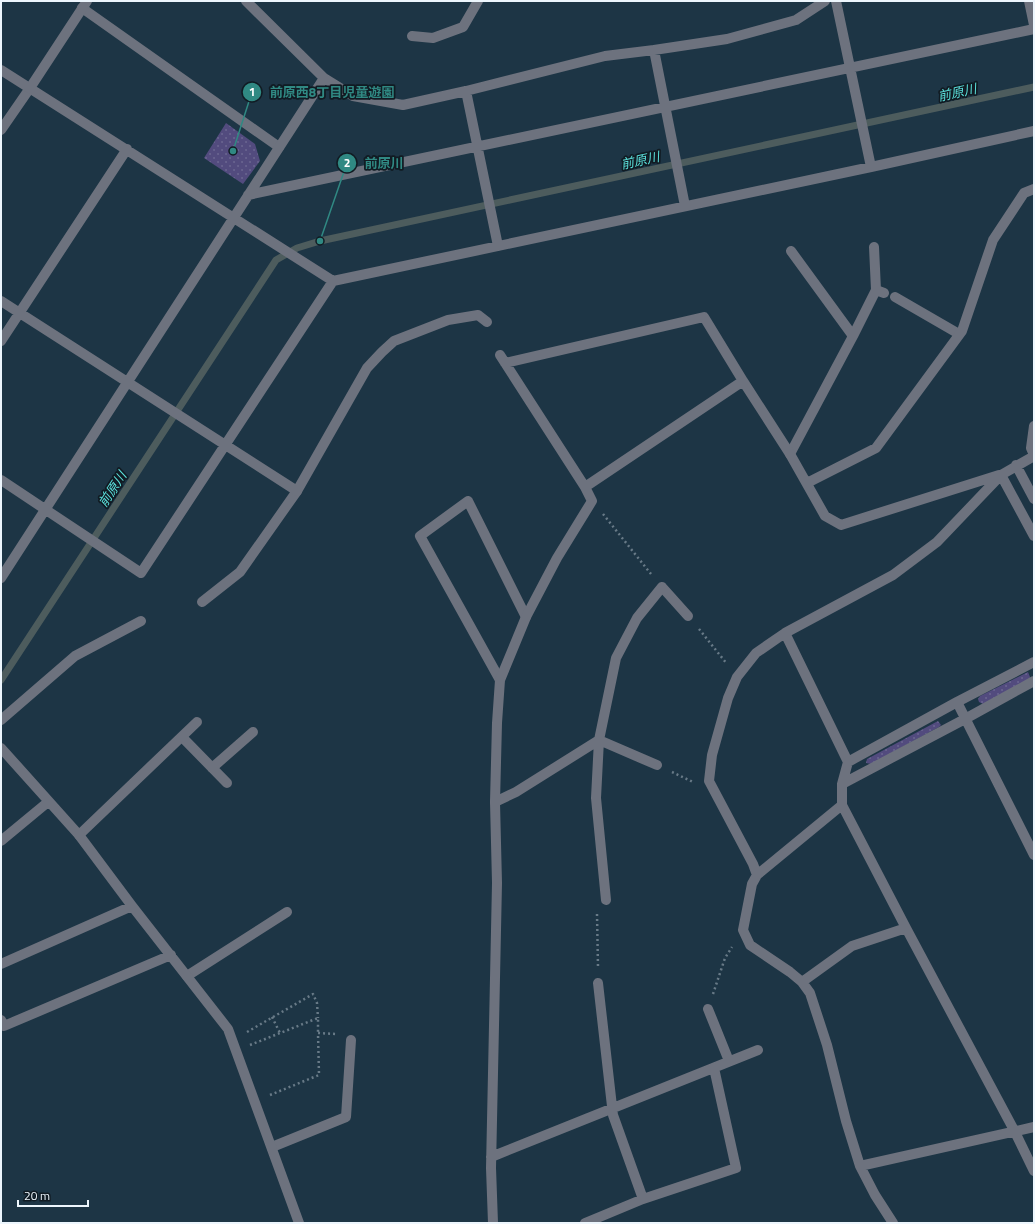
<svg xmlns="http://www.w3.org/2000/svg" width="1035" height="1224" viewBox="0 0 1035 1224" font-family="'Titillium Web','Noto Sans JP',sans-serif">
<defs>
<pattern id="grass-dots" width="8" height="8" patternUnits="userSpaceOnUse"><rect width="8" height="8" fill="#524b7e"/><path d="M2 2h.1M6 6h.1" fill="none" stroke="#6b6691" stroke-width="1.8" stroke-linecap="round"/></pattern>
</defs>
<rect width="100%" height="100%" fill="#1d3545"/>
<!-- grass -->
<path fill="url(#grass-dots)" d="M226 123 255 144 260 161 243 184 204 158Z
M1028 672 1030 677 1028 680 983 704 979 702 978 699 980 696Z
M938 721 941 725 939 727 871 764 866 763 867 759Z"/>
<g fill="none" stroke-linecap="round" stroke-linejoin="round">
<!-- stream -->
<path stroke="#4d5c5d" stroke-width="7" d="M1 680 276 260 297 248 320 241 1034 87"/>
<!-- path -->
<path stroke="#687a87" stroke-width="2.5" stroke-dasharray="2 3" stroke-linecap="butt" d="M603 514 651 574
M699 629 727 664
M672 772 693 782
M597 914 598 967
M713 994 725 958 732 947
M272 1017 280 1033
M247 1032 313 994 317 1003 318 1018
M250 1045 318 1018V1033
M270 1095 319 1075 318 1033 336 1034"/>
<!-- service -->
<path stroke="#6d727e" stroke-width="10" d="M82 8 279 147
M1 130 30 88
M874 247 876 290
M791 251 853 336
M895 297 959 334
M790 454 853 336 876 290 884 293
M202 602 240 572 297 491
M500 680 420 536 468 501 526 617
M1 720 75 656 141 621
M182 737 227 783
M212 768 253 732
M495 802 516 792 599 740 657 765
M79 835 197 722
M606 900 596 798 599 740 616 658 637 618 662 587 688 616
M187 976 287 912
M272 1147 346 1117 351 1040"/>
<!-- minor -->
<path stroke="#6d727e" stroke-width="10" d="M246 1 324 78 353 96 403 105 466 91 605 56 654 50 727 39 796 20 825 1
M836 1 871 167
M1029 1 1034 25
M412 36 433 38 463 27 478 1
M654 50 685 206
M1 70 333 281
M30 88 87 1
M466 91 498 246
M248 195 1034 29
M1 301 297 491 367 368 382 352 394 341 448 320 478 315 487 322
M1 341 127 149
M505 363 704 317 743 381
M1034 426 1031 448 1034 455
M1016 465 1034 499
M1001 475 1034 536
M1 480 141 573 333 281 871 167 1034 131
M807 483 876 448 962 331 993 240 1024 193 1034 189
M585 487 743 381 790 454 825 516 841 525 999 475
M1 578 324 78
M785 633 848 762 842 784V805L757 875 752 884 743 930 750 945 790 972 802 982 810 993 827 1045 846 1121 860 1166 875 1195 893 1223
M957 702 1034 855
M1 748 79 835 132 906 228 1029 299 1223
M848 762 957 702 1034 662
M842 784 965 719 1034 681
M842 805 906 928 1015 1132 1034 1171
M1 841 48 802
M757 875 753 864 709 781 712 755 728 698 737 677 756 653 785 633 893 575 937 542 1001 475 1034 456
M1 964 132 906
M802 982 852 946 906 928
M598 983 613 1115 643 1199
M708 1009 729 1061
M1 1020 4 1026 171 955
M491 1157 758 1050
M860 1166 1034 1127
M493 1223 491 1168 497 883 495 802 497 723 500 680 526 617 557 558 592 501 585 487 500 355
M585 1223 643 1199 736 1168 714 1068"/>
</g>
<g text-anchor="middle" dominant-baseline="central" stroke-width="3.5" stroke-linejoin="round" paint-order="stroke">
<!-- water labels -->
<g font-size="13" font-style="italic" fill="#5be1dc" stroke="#111b23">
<text transform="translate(957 92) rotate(-12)">前原川</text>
<text transform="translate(640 160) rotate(-12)">前原川</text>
<text transform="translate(112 489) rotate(-57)">前原川</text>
</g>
</g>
<!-- callouts -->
<path fill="none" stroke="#308983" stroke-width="1.5" d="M233 151L252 92M320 241L347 163"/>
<g fill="#308983" stroke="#111b23" stroke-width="1.5">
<circle cx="233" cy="151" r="4"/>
<circle cx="320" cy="241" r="4"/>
<circle cx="252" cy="92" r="10"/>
<circle cx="347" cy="163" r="10"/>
</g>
<g font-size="12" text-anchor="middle" font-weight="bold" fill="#fff">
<text x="252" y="96">1</text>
<text x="347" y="167">2</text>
</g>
<g font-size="13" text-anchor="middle" font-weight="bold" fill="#308983" stroke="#111b23" stroke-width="3.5" stroke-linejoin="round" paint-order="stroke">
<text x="332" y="97">前原西8丁目児童遊園</text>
<text x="384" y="168">前原川</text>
</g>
<!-- border -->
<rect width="1035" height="1224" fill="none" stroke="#edf6fd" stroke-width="4"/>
<!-- scale -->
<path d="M18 1200v6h70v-6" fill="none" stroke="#edf6fd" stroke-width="2"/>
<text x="24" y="1200" font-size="12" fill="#edf6fd" stroke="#111b23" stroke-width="3" paint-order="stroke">20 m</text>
</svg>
